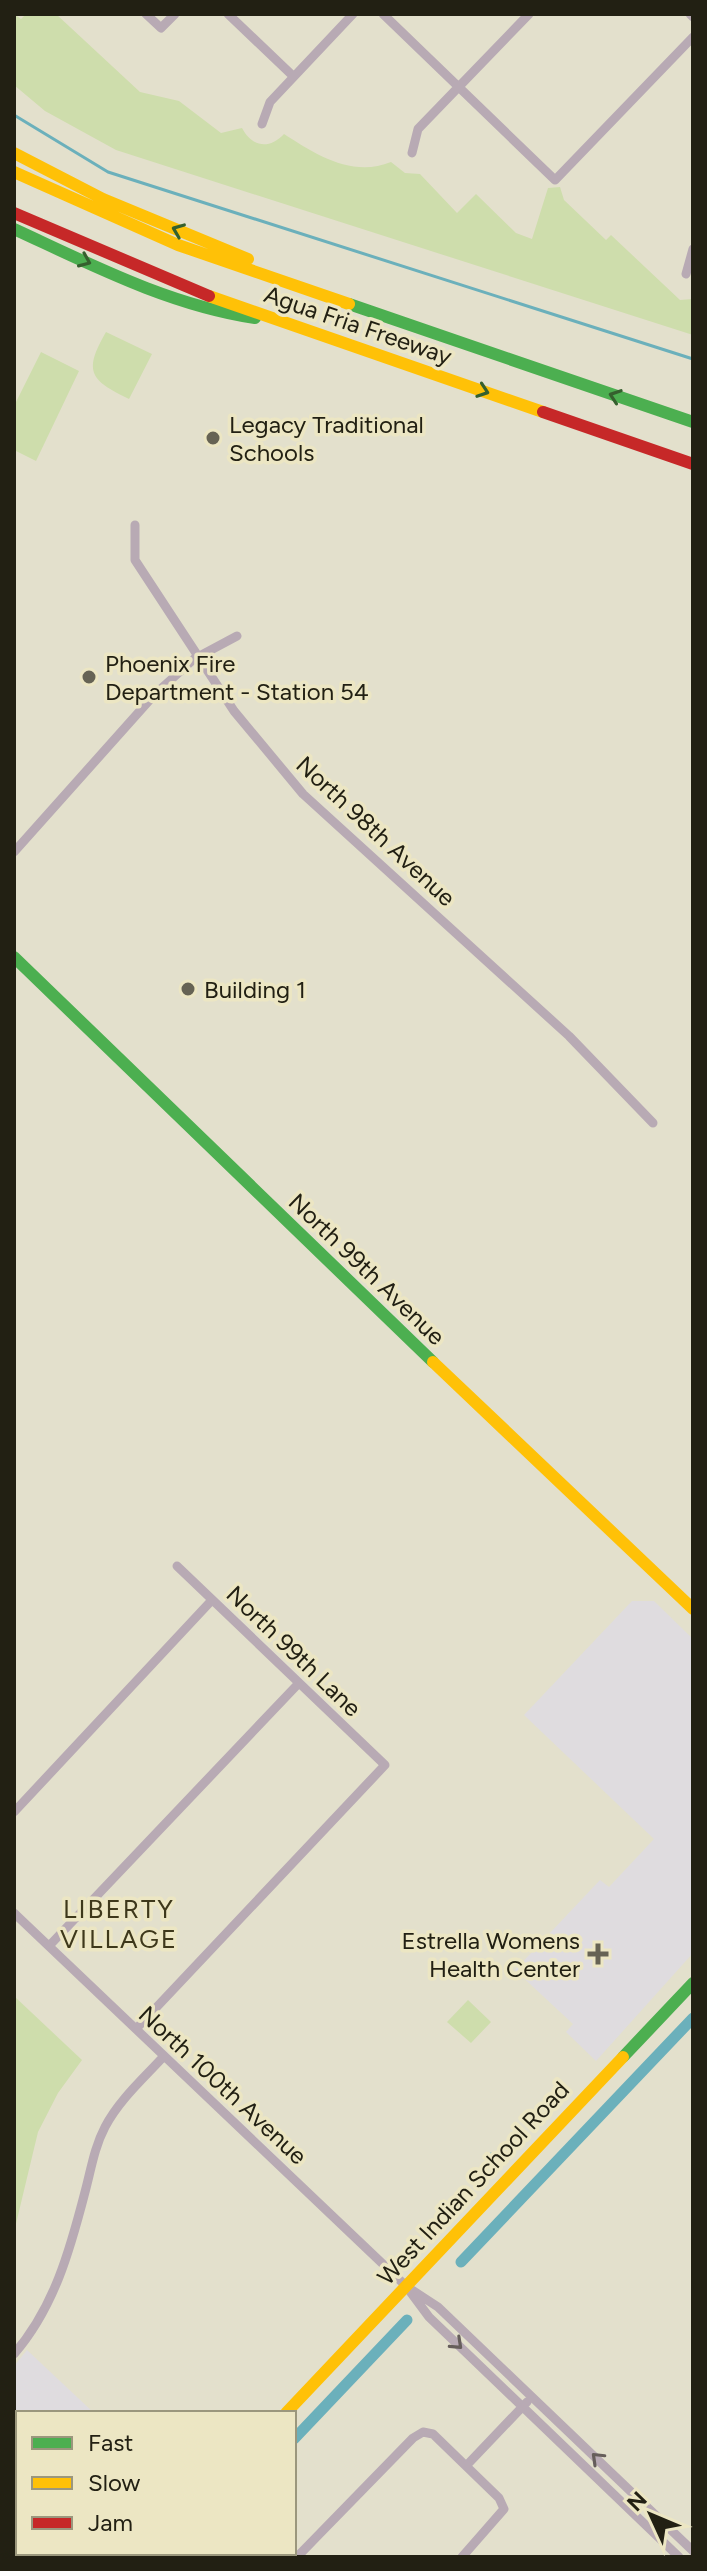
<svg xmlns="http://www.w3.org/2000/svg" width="707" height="2571" viewBox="0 0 707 2571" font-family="Figtree,sans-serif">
<rect width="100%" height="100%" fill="#e3e0cc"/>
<!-- commercial -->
<path fill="#dfdcdf" d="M632 1601H654L693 1639V1953L596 2061 566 2032 573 2024 515 1970 600 1880 609 1887 654 1839 524 1715Z
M27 2350 94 2413H18V2553H131L127 2557H14V2366Z"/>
<!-- green -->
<path fill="#ceddac" d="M14 14 21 19 26 14H56L140 92 179 101 221 133 242 128C252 147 269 150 284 134 315 154 352 178 391 162L405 173 420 174 457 213 476 194 516 233 532 239 548 188 560 187 564 200 606 240 611 235 680 300 693 299V335L116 150 45 111 14 85Z
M106 332 152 354 129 399C90 380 83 372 106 332Z
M41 352 79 371 36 461 14 450V406Z
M14 1996 82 2060 58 2093 38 2132 14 2232Z
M468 2000 491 2022 471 2043 447 2022Z"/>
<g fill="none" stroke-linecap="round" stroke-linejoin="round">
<!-- stream -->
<path stroke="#6bb0bb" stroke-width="3" d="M14 115 108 172 693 359
M491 2154 497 2159
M441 2219V2209"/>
<!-- canal -->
<path stroke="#6bb0bb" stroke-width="11" d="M461 2262 693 2018
M294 2439 407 2320
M182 2557 186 2553"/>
<!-- street -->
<path stroke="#b8aab4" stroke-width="9" d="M146 14 161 28 175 14
M228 14 293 76
M383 14 555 180 693 37
M690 14 693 17
M262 124 270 102 353 14
M412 153 418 129 529 14
M686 274 693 249
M135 525V560L234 711 303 794 569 1036 653 1123
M14 852 155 694 194 659 237 636
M14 1812 212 1600
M14 1913 406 2286 429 2317 679 2557
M49 1946 299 1683
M136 2029 385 1765 177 1566
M412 2290 438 2307 693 2551
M14 2354C54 2308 70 2250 85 2192 91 2170 94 2148 105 2127 119 2100 144 2078 164 2056
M466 2466 527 2402
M297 2557 413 2438 423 2432 433 2434 499 2498 504 2509 462 2557"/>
<!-- fast -->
<path stroke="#4caf50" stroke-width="12" d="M14 229C92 265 169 305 255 318
M349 304 693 422
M14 957 433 1362
M623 2057 693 1983
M149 2557 153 2553"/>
<!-- slow -->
<path stroke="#ffc107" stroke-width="12" d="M14 153 103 199 248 259
M14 172 178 245 349 304
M209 296 543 412
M433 1362 693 1609
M286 2413 623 2057"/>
<!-- jam -->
<path stroke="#c62828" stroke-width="12" d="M14 213 209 296
M543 412 693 464"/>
</g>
<!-- one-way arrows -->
<defs><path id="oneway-chevron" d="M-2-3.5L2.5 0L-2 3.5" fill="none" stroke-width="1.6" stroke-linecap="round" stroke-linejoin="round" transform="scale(2)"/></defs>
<g stroke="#35602e">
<use href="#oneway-chevron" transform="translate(178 230) rotate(-158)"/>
<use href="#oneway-chevron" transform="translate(85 261) rotate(23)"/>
<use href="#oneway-chevron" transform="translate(483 391) rotate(19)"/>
<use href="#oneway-chevron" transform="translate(615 396) rotate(-161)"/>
</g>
<g stroke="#665e5b">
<use href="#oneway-chevron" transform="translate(457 2344) rotate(43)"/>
<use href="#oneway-chevron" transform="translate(597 2458) rotate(-136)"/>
</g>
<!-- markers -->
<g fill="#666354" stroke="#ece6c3" stroke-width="3">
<circle cx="213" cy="438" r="8"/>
<circle cx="89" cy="677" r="8"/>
<circle cx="188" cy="989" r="8"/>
<path d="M594 1942h8v8h8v8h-8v8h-8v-8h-8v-8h8z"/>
</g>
<g text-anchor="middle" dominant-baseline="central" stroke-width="7" stroke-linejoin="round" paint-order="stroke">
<!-- street labels -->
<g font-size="24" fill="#222013" stroke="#ece6c3">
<text transform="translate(358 325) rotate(19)">Agua Fria Freeway</text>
<text transform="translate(376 831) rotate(43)">North 98th Avenue</text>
<text transform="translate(367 1269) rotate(44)">North 99th Avenue</text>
<text transform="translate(294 1651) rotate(44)">North 99th Lane</text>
<text transform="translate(223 2085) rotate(43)">North 100th Avenue</text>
<text transform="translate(473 2183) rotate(-47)">West Indian School Road</text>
</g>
<!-- poi labels -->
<g font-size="24" fill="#222013" stroke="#ece6c3" text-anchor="start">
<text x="229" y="424">Legacy Traditional<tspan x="229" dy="28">Schools</tspan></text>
<text x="105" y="663">Phoenix Fire<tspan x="105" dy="28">Department - Station 54</tspan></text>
<text x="204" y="989">Building 1</text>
<text x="580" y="1940" text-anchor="end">Estrella Womens<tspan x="580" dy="28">Health Center</tspan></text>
</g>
<!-- neighbourhood labels -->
<g font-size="26" letter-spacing="2" fill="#3e381b" stroke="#ece6c3">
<text x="119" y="1909">LIBERTY<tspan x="119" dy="30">VILLAGE</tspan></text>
</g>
</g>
<!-- border -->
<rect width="707" height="2571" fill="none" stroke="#222013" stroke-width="32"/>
<!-- legend -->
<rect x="16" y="2411" width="280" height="144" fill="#ece6c3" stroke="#9b977d" stroke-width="2"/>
<rect x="32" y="2437" width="40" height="12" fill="#4caf50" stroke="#9b977d" stroke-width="2"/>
<text x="88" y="2451" font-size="24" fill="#222013">Fast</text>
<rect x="32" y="2477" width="40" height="12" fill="#ffc107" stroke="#9b977d" stroke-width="2"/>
<text x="88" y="2491" font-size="24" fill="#222013">Slow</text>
<rect x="32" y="2517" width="40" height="12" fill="#c62828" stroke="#9b977d" stroke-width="2"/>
<text x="88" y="2531" font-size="24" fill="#222013">Jam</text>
<!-- north arrow -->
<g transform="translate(651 2515) rotate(314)" stroke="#ece6c3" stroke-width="6" paint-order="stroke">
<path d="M0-6L14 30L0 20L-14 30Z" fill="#222013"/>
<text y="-12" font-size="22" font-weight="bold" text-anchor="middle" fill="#222013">N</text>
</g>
</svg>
